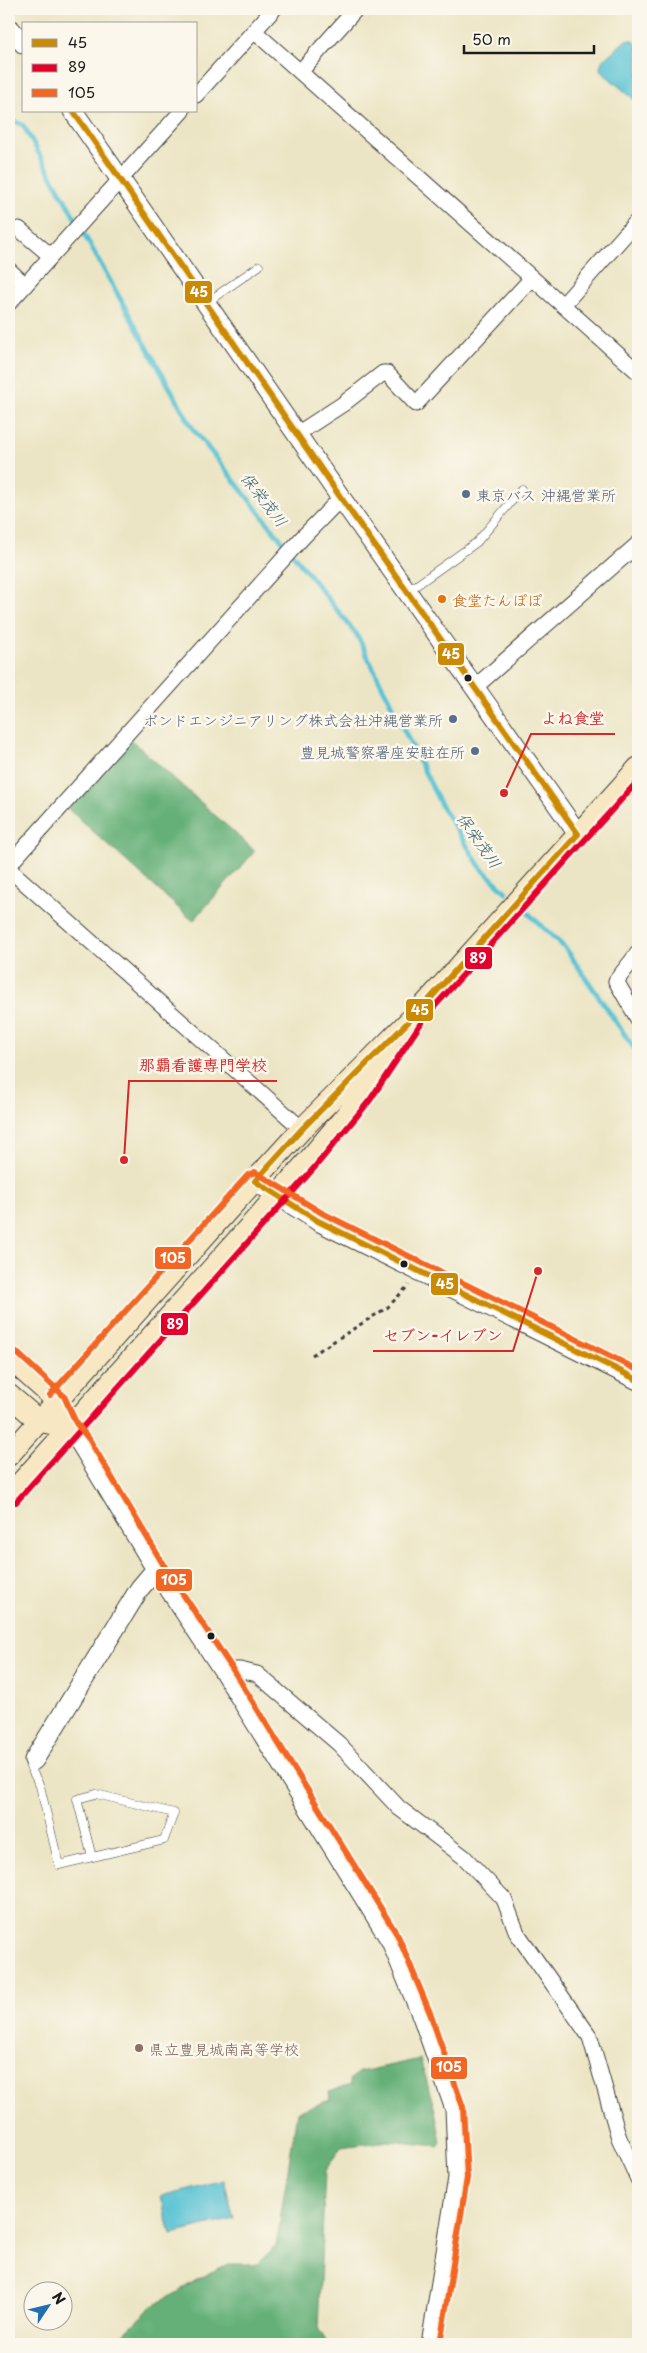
<svg xmlns="http://www.w3.org/2000/svg" width="647" height="2353" viewBox="0 0 647 2353" font-family="'Playpen Sans','Klee One',sans-serif">
<rect width="100%" height="100%" fill="#fbf7ec"/>
<filter id="ink" filterUnits="userSpaceOnUse"><feTurbulence type="fractalNoise" baseFrequency=".02" numOctaves="2"/><feDisplacementMap in="SourceGraphic" scale="10" xChannelSelector="R" yChannelSelector="G"/><feConvolveMatrix kernelMatrix="1 2 1 2 8 2 1 2 1" color-interpolation-filters="sRGB"/></filter>
<filter id="wash" filterUnits="userSpaceOnUse"><feTurbulence type="fractalNoise" baseFrequency=".0096" numOctaves="4" result="noise"/><feDisplacementMap in="SourceGraphic" scale="20" xChannelSelector="R" yChannelSelector="G"/><feGaussianBlur stdDeviation="1.12" result="paint"/><feColorMatrix in="noise" values="0 0 0 0 0 0 0 0 0 0 0 0 0 0 0 0 0 1.4 0 .05"/><feComposite in="paint" operator="in"/></filter>
<g filter="url(#wash)">
<rect width="100%" height="100%" fill="#ece5c5"/>
<!-- forest -->
<path fill="#65b078" stroke="#40664a" d="M130 739 255 851 193 921 68 809Z
M420 2059 435 2110 441 2142 438 2146 389 2141 341 2147 325 2171 318 2328 328 2344H113L149 2309 205 2275 228 2264H257L276 2246 297 2112 330 2100 329 2092 351 2085 350 2079 360 2072Z"/>
<!-- water -->
<path fill="#58c2d4" stroke="#3a6f78" d="M626 40H633L638 46V101H636L602 72 600 68 602 61Z
M224 2180 234 2219 171 2234 161 2196Z"/>
<g fill="none" stroke-linecap="round" stroke-linejoin="round">
<!-- stream -->
<path stroke="#58c2d4" stroke-width="5" d="M9 119 23 125 193 429 357 635 441 805 481 868 506 892
M527 912 566 949 638 1054"/>
</g>
</g>
<g filter="url(#ink)">
<g fill="none" stroke-linecap="round" stroke-linejoin="round">
<defs>
<path id="service" d="M206 303 259 266
M407 592 477 542 522 489
M30 1767 40 1786 59 1865 164 1840 174 1813 96 1794 77 1799 92 1857"/>
<path id="minor" d="M254 31 638 372
M300 72 356 9
M196 95 274 9
M19 229 51 256
M9 270 25 285
M9 303 182 111
M563 305 638 220
M297 434 343 404 383 373H387L416 404 532 278
M474 688 638 544
M9 865 303 537 341 498
M9 869 302 1129
M638 953 616 981 638 1019
M223 1670H240L257 1674 339 1744 399 1808 464 1857 504 1899 517 1933 590 2037 619 2138 638 2179"/>
<path id="tertiary" d="M9 28 24 44
M73 111 341 498 578 834
M255 1181 318 1221 638 1380
M68 1428 81 1444 156 1569 223 1670 391 1941 422 2016 455 2109 458 2178 431 2344
M34 1760 140 1588 156 1569"/>
<path id="secondary" d="M9 1358 57 1401 62 1414
M9 1395 39 1421 53 1424
M9 1455 227 1211 302 1129 418 1012 638 768
M9 1496 307 1162 363 1095 392 1051"/>
</defs>
<!-- service casing -->
<use href="#service" stroke="#3b3a35" stroke-width="9"/>
<!-- minor casing -->
<use href="#minor" stroke="#3b3a35" stroke-width="17"/>
<!-- tertiary casing -->
<use href="#tertiary" stroke="#3b3a35" stroke-width="21"/>
<!-- secondary casing -->
<use href="#secondary" stroke="#3b3a35" stroke-width="23"/>
<!-- path -->
<path stroke="#3b3a35" stroke-width="3" stroke-dasharray="4 4" stroke-linecap="butt" d="M312 1355 388 1307 409 1285"/>
<!-- service -->
<use href="#service" stroke="#fff" stroke-width="8"/>
<!-- minor -->
<use href="#minor" stroke="#fff" stroke-width="15"/>
<!-- tertiary -->
<use href="#tertiary" stroke="#fff" stroke-width="19"/>
<!-- secondary -->
<use href="#secondary" stroke="#f7e8c3" stroke-width="21"/>
<defs>
<path id="bus-1" d="M73 111 341 498 578 834
M255 1181 302 1129 418 1012 578 834
M255 1181 318 1221 638 1380"/>
<path id="bus-2" d="M16 1502 314 1168 370 1100 425 1017 638 781"/>
<path id="bus-3" d="M15 1351 64 1396 76 1423 89 1439 163 1564 230 1665 398 1936 430 2013 463 2107 467 2178 440 2344
M50 1395 248 1175 255 1172 322 1213 638 1370"/>
</defs>
<!-- bus-1 casing -->
<use href="#bus-1" stroke="#fbf7ec" stroke-width="10"/>
<!-- bus-2 casing -->
<use href="#bus-2" stroke="#fbf7ec" stroke-width="10"/>
<!-- bus-3 casing -->
<use href="#bus-3" stroke="#fbf7ec" stroke-width="10"/>
<!-- bus-1 -->
<use href="#bus-1" stroke="#cb8a06" stroke-width="6"/>
<!-- bus-2 -->
<use href="#bus-2" stroke="#e4002b" stroke-width="6"/>
<!-- bus-3 -->
<use href="#bus-3" stroke="#f26522" stroke-width="6"/>
</g>
</g>
<!-- markers -->
<g fill="#5c6f8a" stroke="#fbf7ec" stroke-width="2">
<circle cx="466" cy="494" r="5"/>
<circle cx="453" cy="719" r="5"/>
<circle cx="475" cy="751" r="5"/>
</g>
<circle fill="#e8710a" stroke="#fbf7ec" stroke-width="2" cx="442" cy="599" r="5"/>
<g fill="#1c1c1c" stroke="#fbf7ec" stroke-width="2">
<circle cx="468" cy="678" r="4.5"/>
<circle cx="404" cy="1264" r="4.5"/>
<circle cx="211" cy="1636" r="4.5"/>
</g>
<circle fill="#8d6e63" stroke="#fbf7ec" stroke-width="2" cx="139" cy="2048" r="5"/>
<g text-anchor="middle" dominant-baseline="central" stroke-width="5" stroke-linejoin="round" paint-order="stroke">
<!-- service labels -->
<g font-size="15" fill="#4e5e75" stroke="#fbf7ec" text-anchor="end">
<text x="476" y="494" text-anchor="start">東京バス 沖縄営業所</text>
<text x="443" y="719">ボンドエンジニアリング株式会社沖縄営業所</text>
<text x="465" y="751">豊見城警察署座安駐在所</text>
</g>
<!-- food labels -->
<g font-size="15" fill="#c56008" stroke="#fbf7ec" text-anchor="start">
<text x="452" y="599">食堂たんぽぽ</text>
</g>
<!-- education labels -->
<g font-size="15" fill="#785e54" stroke="#fbf7ec" text-anchor="start">
<text x="149" y="2048">県立豊見城南高等学校</text>
</g>
<!-- water labels -->
<g font-size="16" font-style="italic" fill="#345e66" stroke="#fbf7ec">
<text transform="translate(265 499) rotate(52)">保栄茂川</text>
<text transform="translate(480 840) rotate(55)">保栄茂川</text>
</g>
</g>
<!-- callouts -->
<path fill="none" stroke="#d62828" stroke-width="2" d="M504 793L531 734H615M124 1160L129 1081H277M538 1271L513 1351H373"/>
<g fill="#d62828" stroke="#fbf7ec" stroke-width="2">
<circle cx="504" cy="793" r="5"/>
<circle cx="124" cy="1160" r="5"/>
<circle cx="538" cy="1271" r="5"/>
</g>
<g font-size="16" text-anchor="middle" font-weight="bold" fill="#d62828" stroke="#fbf7ec" stroke-width="5" stroke-linejoin="round" paint-order="stroke">
<text x="573" y="724">よね食堂</text>
<text x="203" y="1071">那覇看護専門学校</text>
<text x="443" y="1341">セブン-イレブン</text>
</g>
<g stroke="#fbf7ec" stroke-width="2">
<rect x="184" y="280" width="29" height="24" rx="5" fill="#cb8a06"/>
<rect x="437" y="642" width="28" height="24" rx="5" fill="#cb8a06"/>
<rect x="464" y="946" width="29" height="24" rx="5" fill="#e4002b"/>
<rect x="405" y="998" width="29" height="24" rx="5" fill="#cb8a06"/>
<rect x="154" y="1246" width="38" height="24" rx="5" fill="#f26522"/>
<rect x="430" y="1272" width="29" height="24" rx="5" fill="#cb8a06"/>
<rect x="160" y="1312" width="29" height="24" rx="5" fill="#e4002b"/>
<rect x="155" y="1568" width="38" height="24" rx="5" fill="#f26522"/>
<rect x="430" y="2056" width="38" height="24" rx="5" fill="#f26522"/>
</g>
<g font-size="14" text-anchor="middle" font-weight="bold" fill="#fff">
<text x="199" y="297">45</text>
<text x="451" y="659">45</text>
<text x="478" y="963">89</text>
<text x="420" y="1015">45</text>
<text x="173" y="1263">105</text>
<text x="445" y="1289">45</text>
<text x="175" y="1329">89</text>
<text x="174" y="1585">105</text>
<text x="449" y="2072">105</text>
</g>
<!-- margin -->
<rect width="647" height="2353" fill="none" stroke="#fbf7ec" stroke-width="30"/>
<!-- legend -->
<rect x="22" y="22" width="175" height="90" fill="#fbf7ec" stroke="#a29f99"/>
<rect x="32" y="39" width="25" height="8" fill="#cb8a06" stroke="#a29f99"/>
<text x="68" y="48" font-size="15" fill="#1c1c1c">45</text>
<rect x="32" y="64" width="25" height="8" fill="#e4002b" stroke="#a29f99"/>
<text x="68" y="72" font-size="15" fill="#1c1c1c">89</text>
<rect x="32" y="89" width="25" height="8" fill="#f26522" stroke="#a29f99"/>
<text x="68" y="98" font-size="15" fill="#1c1c1c">105</text>
<!-- north arrow -->
<g transform="translate(48 2306) rotate(55)"><circle r="24" fill="#fbf7ec" stroke="#a29f99"/>
<path d="M0-4L9 19L0 12L-9 19Z" fill="#1f6fb2"/>
<text y="-8" font-size="14" font-weight="bold" text-anchor="middle" fill="#1c1c1c">N</text>
</g>
<!-- scale -->
<path d="M464 45v8h130v-8" fill="none" stroke="#1c1c1c" stroke-width="2.5"/>
<text x="472" y="45" font-size="15" fill="#1c1c1c" stroke="#fbf7ec" stroke-width="4" paint-order="stroke">50 m</text>
</svg>
